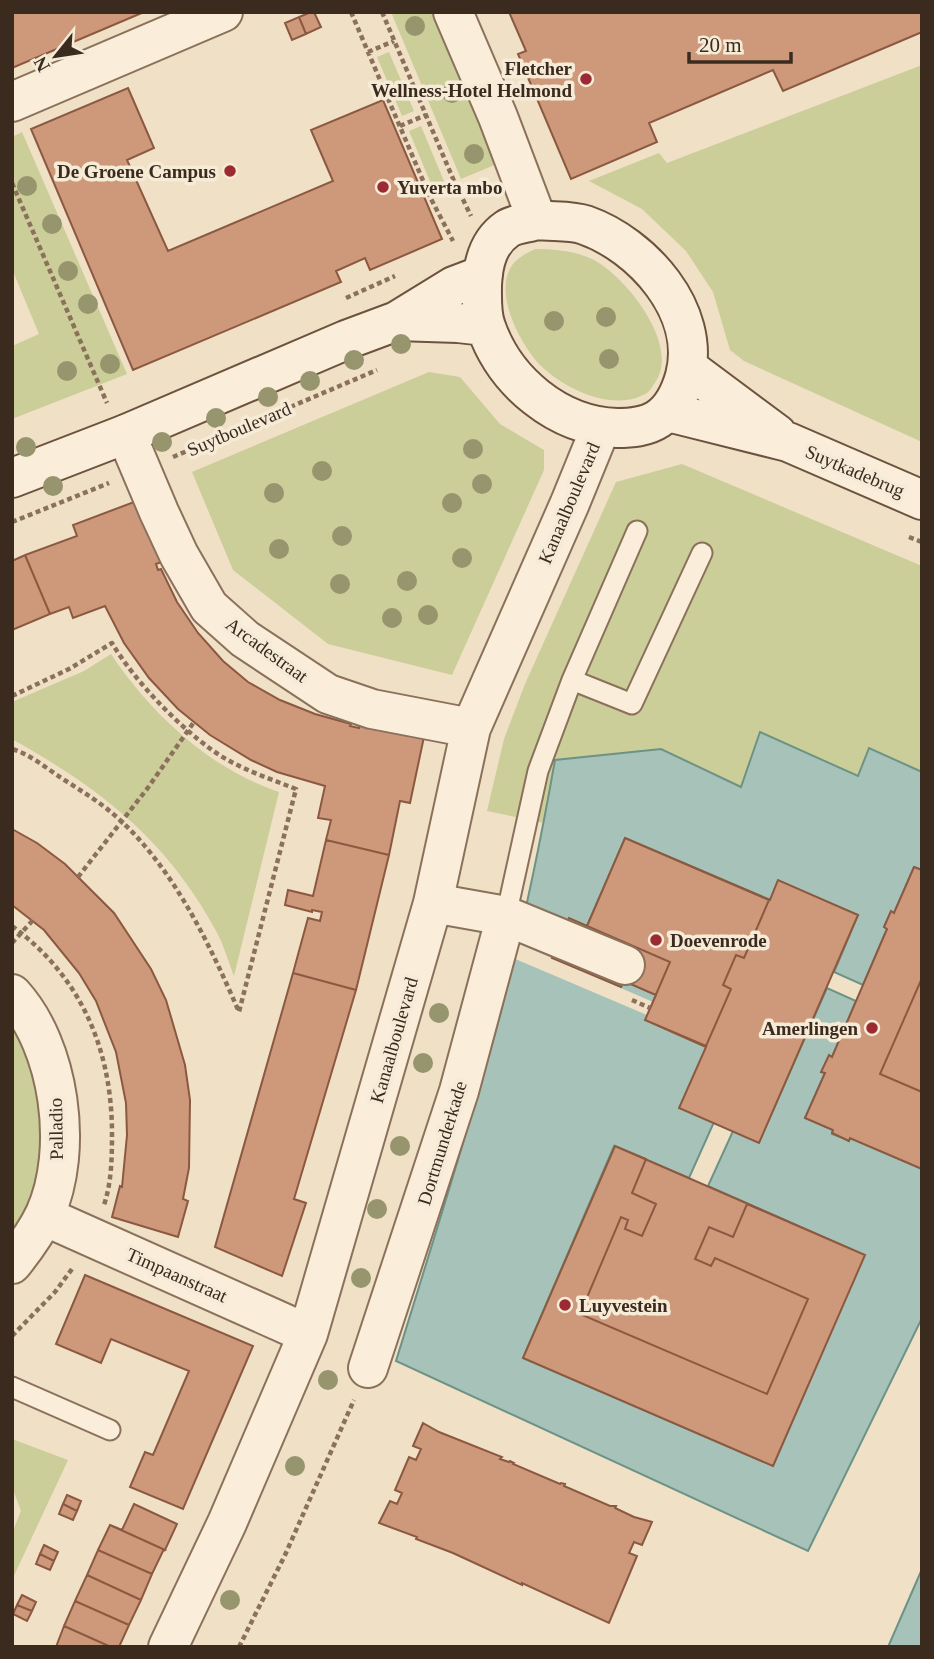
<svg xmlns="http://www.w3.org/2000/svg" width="934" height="1659" viewBox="0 0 934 1659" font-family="'Times New Roman',serif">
<rect width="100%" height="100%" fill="#efe0c6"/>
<!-- green -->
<path fill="#cbce99" d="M391 12H433L497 164 461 179Z
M389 52 414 111 402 116 377 57Z
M922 65V442L744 361 730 350 713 292 686 251 642 209 589 181 659 153 667 163Z
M421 126 446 186 434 191 409 131Z
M22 132 127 374 12 419V346L39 334 12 269V137Z
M535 249C555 249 574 251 592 259 625 275 680 344 656 381 653 385 651 390 647 393 614 413 564 389 540 365 520 344 492 291 513 264 519 257 527 253 535 249Z
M429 372 460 377 500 424 544 450V470L452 675 328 644 233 570 192 472Z
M682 464 922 566V772L869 749 858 777 761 732 741 787 661 749 555 760 544 823 487 811 504 739 525 684 616 482Z
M111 654C151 714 210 769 279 792L234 976C228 961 224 945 216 931 167 840 101 789 12 739V702L84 671Z
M12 1023C44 1080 53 1135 35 1199 30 1213 20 1228 12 1241Z
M12 1439 68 1460 12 1580V1533L21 1511 12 1487Z"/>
<!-- water -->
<path fill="#a7c3b9" stroke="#6d9286" stroke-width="2" d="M760 732 858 776 869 748 922 772V870L914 867 894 913 891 912 884 927 887 929 863 985 834 972 858 915 778 881 770 900 625 838 587 926 569 919 552 957 621 987 624 981 656 995 706 1047 714 1122 689 1178 614 1146 523 1358 773 1466 864 1255 708 1186 733 1131 759 1142 827 988 856 1001 832 1057 829 1056 822 1072 825 1073 805 1118 833 1130 832 1134 849 1140 850 1138 922 1169V1318L808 1551 396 1361C430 1251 465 1141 496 1030 520 941 539 851 555 760L661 749 741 787Z
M922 1569V1647H888Z"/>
<!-- pier -->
<path fill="#efe0c6" d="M517 943 653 1002 647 1015 513 958Z"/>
<!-- building -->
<path fill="#ce987b" stroke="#8b5940" stroke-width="2" d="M12 12H144L12 68Z
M311 12H314L321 27 306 34 299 17Z
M509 12H922V32L783 91 773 70 649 123 657 142 571 179 518 54 526 51Z
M299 17 306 34 292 40 285 23Z
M128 88 154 148 127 160 168 251 333 181 311 130 383 100 442 239 370 270 365 258 336 271 341 282 133 370 31 129Z
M142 499 165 561 156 564 158 570 161 569 177 602 198 633 223 661 248 682 280 700 315 714 351 724 350 726 359 728 360 718 425 732 410 803 400 801 389 855 326 840 331 820 318 818 325 786 277 772 251 760 210 735 178 709 149 678 124 643 105 606 73 618 69 607 50 614 25 555 77 536 73 525Z
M25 555 50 614 12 630V561Z
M12 829 37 843 65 864 114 913 151 969 166 1000 185 1065 190 1100 189 1168 183 1199 188 1201 178 1237 112 1217 120 1186 122 1187 127 1135 126 1103 116 1052 96 1001 79 973 44 930 12 905Z
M625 838 769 900 744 958 736 955 723 985 731 989 706 1046 645 1020 656 995 624 981 621 987 552 958 569 918 587 926Z
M625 838 770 900 778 880 858 915 759 1143 679 1108 706 1047 645 1020 670 962 587 926Z
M326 840 389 855 356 990 293 973 308 918 320 921 322 912 312 910V912L285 905 288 890 313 896Z
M914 867 922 870V978L880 1074 922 1092V1169L850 1138 849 1141 832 1133 833 1130 805 1118 825 1073 821 1072 829 1055 832 1057 887 929 884 927 891 911 894 913Z
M914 867 922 870V1169L850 1138 849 1141 832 1133 833 1130 805 1118 825 1073 821 1072 829 1055 832 1057 887 929 884 927 891 911 894 913Z
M293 973 356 990 294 1199 306 1203 282 1276 215 1247Z
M615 1146 646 1159 632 1193 656 1204 642 1236 625 1229 628 1220 621 1217 580 1314 767 1394 808 1299 715 1258 711 1266 695 1259 709 1227 733 1237 747 1204 865 1255 773 1466 523 1358Z
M615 1146 865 1255 773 1466 523 1358Z
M85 1275 253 1346 183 1509 130 1487 145 1452 153 1455 189 1371 111 1339 101 1363 56 1344Z
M423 1423 439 1432 502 1457 500 1459 509 1462 510 1461 514 1463 513 1464 560 1484 561 1483 565 1484 564 1486 610 1506H616L615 1508 634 1517 652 1522 642 1545 634 1542 629 1553 637 1556 609 1623 522 1583V1585L453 1553 416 1539 417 1537 379 1523 390 1501 397 1504 402 1493 395 1490 409 1457 416 1460 421 1449 413 1446Z
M67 1495 81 1501 77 1511 63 1504Z
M63 1504 77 1511 73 1520 59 1514Z
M134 1504 177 1524 165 1550 110 1525 122 1530Z
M110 1525 165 1550 163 1551 152 1574 98 1550Z
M44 1545 58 1552 54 1561 40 1554Z
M98 1550 152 1574 141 1600 87 1575Z
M40 1554 54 1561 50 1570 36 1564Z
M87 1575 141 1600 129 1625 75 1601Z
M22 1595 36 1602 32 1611 17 1605Z
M75 1601 129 1625 119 1647H111L64 1626Z
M17 1605 32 1611 27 1621 13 1614Z
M64 1626 111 1647H56Z"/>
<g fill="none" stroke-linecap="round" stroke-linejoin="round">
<defs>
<path id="lane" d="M572 680 637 531
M506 916 538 771 572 680 632 704 702 553
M12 1387 110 1430"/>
<path id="street" d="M453 12 498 117 537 220
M12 102 223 12
M126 434 159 512 179 555 209 607 245 639 328 694 372 709 471 728
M433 903 506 916 625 965
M12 994C60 1046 74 1150 45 1214 37 1231 24 1249 12 1264
M44 1216 308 1334
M368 1368 459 1091 506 916
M168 1647 227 1523 308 1334 433 903 471 728 570 503 601 427"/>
<path id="secondary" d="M537 220C552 222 571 220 585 225 642 245 702 311 685 376 680 394 673 409 658 419 646 427 631 428 617 428 558 426 505 382 486 327 481 314 482 299 482 285 483 263 488 242 507 229 514 224 528 223 537 220Z
M397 321 458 323 485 326
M687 367 777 434
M668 412 788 442 922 500
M12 478 126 434 346 340 397 321 454 286 483 275"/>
</defs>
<!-- lane casing -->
<use href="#lane" stroke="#8b715b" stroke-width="23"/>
<!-- street casing -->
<use href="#street" stroke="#8b715b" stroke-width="42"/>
<!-- secondary casing -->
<use href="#secondary" stroke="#6d533e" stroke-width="42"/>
<!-- path -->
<path stroke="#8b715b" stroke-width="4.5" stroke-dasharray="5 3.5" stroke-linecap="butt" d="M351 12 430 197 453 241
M382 12 454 181 471 216
M368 52 394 41
M400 126 426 115
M12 183 107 403
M346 298 395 276
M173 457 377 370
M12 522 109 483
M909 537 922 542
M12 696 69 669 112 643C134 680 176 724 212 750 237 768 268 778 296 789L239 1012C210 945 175 871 120 820 103 804 83 792 63 779 47 769 30 754 12 749
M78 877 147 789 194 722
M12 926C80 976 111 1047 112 1130 112 1155 112 1181 104 1205
M12 943 33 920
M632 1000 650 1008
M12 1336 55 1292 72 1269
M239 1647 285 1555 354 1400"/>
<!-- lane -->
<use href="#lane" stroke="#faeeda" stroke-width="19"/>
<!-- street -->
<use href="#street" stroke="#faeeda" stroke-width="38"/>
<!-- secondary -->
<use href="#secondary" stroke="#faeeda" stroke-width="38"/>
</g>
<!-- trees -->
<g fill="#96956d">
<circle cx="415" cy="26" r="10"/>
<circle cx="452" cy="93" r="10"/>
<circle cx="474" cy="154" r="10"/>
<circle cx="27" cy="186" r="10"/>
<circle cx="52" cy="224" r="10"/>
<circle cx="68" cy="271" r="10"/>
<circle cx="88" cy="304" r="10"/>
<circle cx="606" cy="317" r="10"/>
<circle cx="554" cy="321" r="10"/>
<circle cx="401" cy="344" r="10"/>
<circle cx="609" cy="359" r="10"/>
<circle cx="354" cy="360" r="10"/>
<circle cx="110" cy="364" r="10"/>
<circle cx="67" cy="371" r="10"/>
<circle cx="310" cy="381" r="10"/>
<circle cx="268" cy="397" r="10"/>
<circle cx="216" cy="418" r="10"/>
<circle cx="162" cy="442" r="10"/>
<circle cx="26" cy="447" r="10"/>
<circle cx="473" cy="449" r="10"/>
<circle cx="322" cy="471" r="10"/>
<circle cx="482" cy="484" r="10"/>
<circle cx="53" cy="486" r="10"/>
<circle cx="274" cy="493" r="10"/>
<circle cx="452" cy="503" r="10"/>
<circle cx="342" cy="536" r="10"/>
<circle cx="279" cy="549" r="10"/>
<circle cx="462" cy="558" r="10"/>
<circle cx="407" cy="581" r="10"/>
<circle cx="340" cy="584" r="10"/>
<circle cx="428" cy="615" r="10"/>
<circle cx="392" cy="618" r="10"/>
<circle cx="439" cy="1013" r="10"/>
<circle cx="423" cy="1063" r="10"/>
<circle cx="400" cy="1146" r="10"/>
<circle cx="377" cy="1209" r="10"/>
<circle cx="361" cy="1278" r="10"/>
<circle cx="328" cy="1380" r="10"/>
<circle cx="295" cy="1466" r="10"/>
<circle cx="230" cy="1600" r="10"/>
</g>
<!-- markers -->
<g fill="#9b2a32" stroke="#f6ebd6" stroke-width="2.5">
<circle cx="586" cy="79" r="7"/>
<circle cx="230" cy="171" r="7"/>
<circle cx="383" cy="187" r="7"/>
<circle cx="656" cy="940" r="7"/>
<circle cx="872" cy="1028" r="7"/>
<circle cx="565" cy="1305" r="7"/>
</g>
<g text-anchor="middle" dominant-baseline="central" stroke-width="7" stroke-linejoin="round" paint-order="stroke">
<!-- poi labels -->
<g font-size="19" font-weight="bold" fill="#3b2b1f" stroke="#f6ebd6" text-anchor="end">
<text x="572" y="68">Fletcher<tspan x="572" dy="22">Wellness-Hotel Helmond</tspan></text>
<text x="216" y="171">De Groene Campus</text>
<text x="397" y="187" text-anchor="start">Yuverta mbo</text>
<text x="670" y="940" text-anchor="start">Doevenrode</text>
<text x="858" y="1028">Amerlingen</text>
<text x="579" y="1305" text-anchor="start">Luyvestein</text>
</g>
<!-- street labels -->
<g font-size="19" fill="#3b2b1f" stroke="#f6ebd6">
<text transform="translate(239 429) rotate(-23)">Suytboulevard</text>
<text transform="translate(855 471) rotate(23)">Suytkadebrug</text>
<text transform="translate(569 503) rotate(-67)">Kanaalboulevard</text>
<text transform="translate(267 650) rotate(36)">Arcadestraat</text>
<text transform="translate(394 1040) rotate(-74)">Kanaalboulevard</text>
<text transform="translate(56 1129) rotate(-91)">Palladio</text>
<text transform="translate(442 1143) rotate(-73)">Dortmunderkade</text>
<text transform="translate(177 1275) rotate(24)">Timpaanstraat</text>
</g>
</g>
<!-- border -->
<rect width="934" height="1659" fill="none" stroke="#3b2b1f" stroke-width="28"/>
<!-- north arrow -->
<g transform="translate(56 56) rotate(240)" stroke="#f6ebd6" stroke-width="5" paint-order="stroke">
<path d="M0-5L12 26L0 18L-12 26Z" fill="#3b2b1f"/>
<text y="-10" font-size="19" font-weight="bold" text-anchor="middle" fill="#3b2b1f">N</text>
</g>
<!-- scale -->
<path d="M689 52v10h102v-10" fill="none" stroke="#3b2b1f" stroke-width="3.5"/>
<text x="699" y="52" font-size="21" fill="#3b2b1f" stroke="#f6ebd6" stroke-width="5" paint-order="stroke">20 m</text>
</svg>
